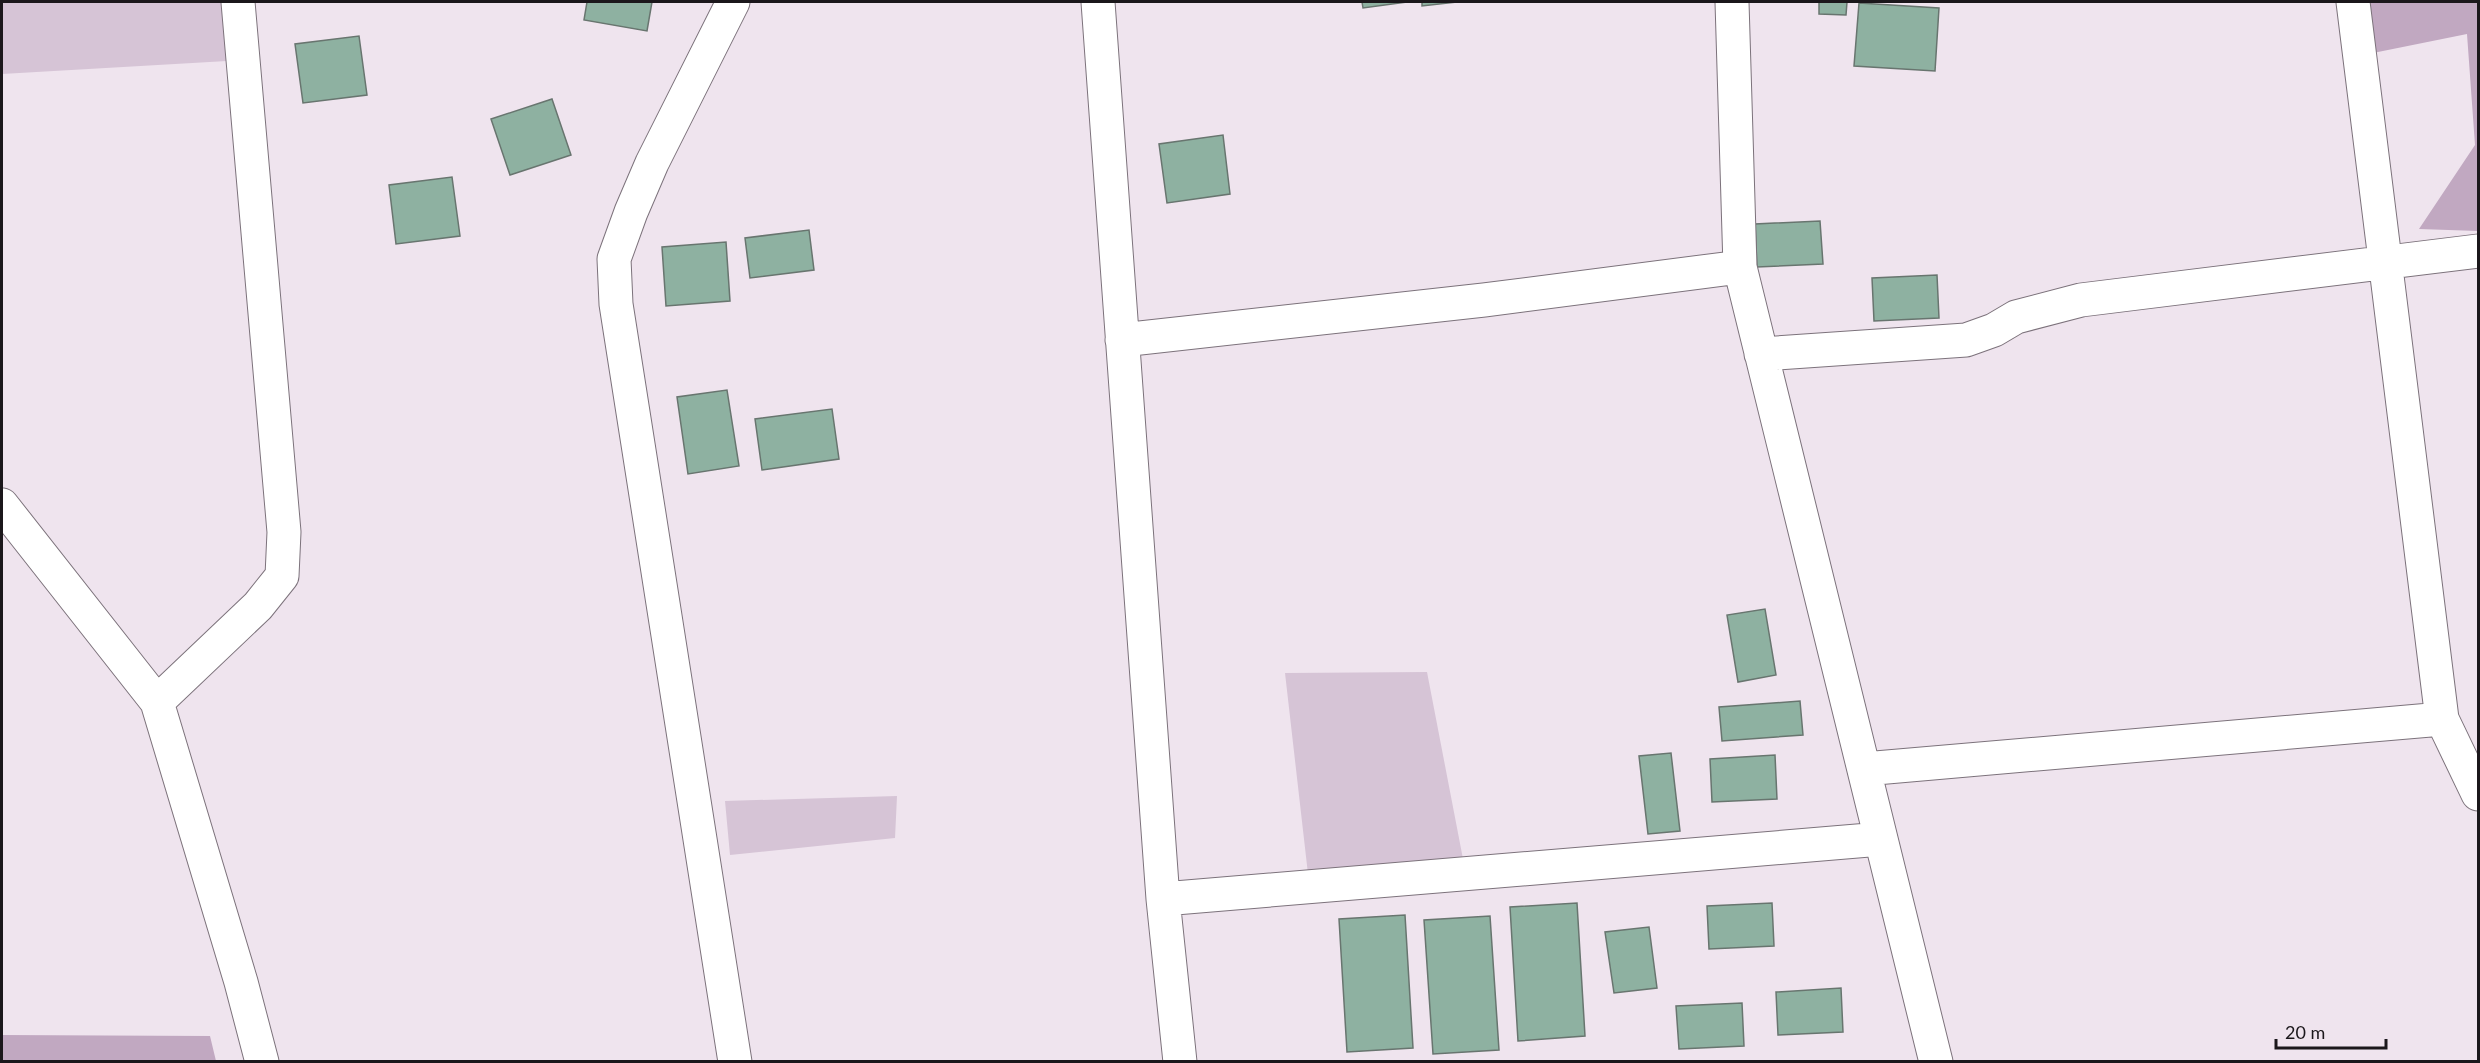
<svg xmlns="http://www.w3.org/2000/svg" width="2480" height="1063" viewBox="0 0 2480 1063" font-family="Lato,sans-serif">
<rect width="100%" height="100%" fill="#efe4ee"/>
<!-- green -->
<path fill="#d6c4d6" d="M2 2H222L227 61 2 74Z
M1427 672 1463 859 1308 874 1285 673Z
M897 796 895 838 730 855 725 801Z"/>
<!-- forest -->
<path fill="#c1a8c1" d="M2366 2H2478V231L2419 229 2475 145 2467 34 2373 53Z
M2 1035 210 1036 216 1061H2Z"/>
<!-- building -->
<path fill="#8eb1a1" stroke="#68756f" stroke-width="1.5" d="M587 2H652L647 31 584 20Z
M1362 2H1407L1363 8Z
M1422 2H1457L1422 6Z
M1819 2H1847L1846 15 1819 14Z
M1859 3 1939 8 1935 71 1854 66Z
M359 36 367 95 303 103 295 44Z
M552 99 571 155 510 175 491 119Z
M1223 135 1230 194 1167 203 1159 144Z
M452 177 460 236 396 244 389 185Z
M1820 221 1823 264 1757 267 1755 224Z
M809 230 814 270 750 278 745 238Z
M726 242 730 301 666 306 662 247Z
M1937 275 1939 318 1874 321 1872 278Z
M727 390 739 466 688 474 677 397Z
M832 409 839 459 762 470 755 419Z
M1765 609 1776 675 1738 682 1727 615Z
M1800 701 1803 735 1722 741 1719 707Z
M1671 753 1680 831 1648 834 1639 756Z
M1775 755 1777 799 1712 802 1710 759Z
M1577 903 1585 1036 1518 1041 1510 907Z
M1772 903 1774 946 1709 949 1707 906Z
M1405 915 1413 1048 1347 1052 1339 919Z
M1490 916 1499 1050 1433 1054 1424 920Z
M1649 927 1657 988 1614 993 1605 932Z
M1841 988 1843 1032 1778 1035 1776 992Z
M1742 1003 1744 1046 1679 1049 1676 1006Z"/>
<g fill="none" stroke-linecap="round" stroke-linejoin="round">
<defs>
<path id="street" d="M1098 2 1163 899 1180 1062
M1732 2 1740 267 1936 1062
M2353 2 2442 719 2478 794
M1122 340 1484 300 1740 267
M1761 354 1966 340 1994 330 2016 317 2081 300 2478 251
M2 505 157 702 241 982 262 1062
M157 702 258 606 282 576 284 532 238 2
M1864 769 2442 719
M1163 899 1881 839"/>
<path id="secondary" d="M733 2 652 163 631 212 614 259 616 304 735 1062"/>
</defs>
<!-- street casing -->
<use href="#street" stroke="#7c727b" stroke-width="35"/>
<!-- secondary casing -->
<use href="#secondary" stroke="#7c727b" stroke-width="35"/>
<!-- street -->
<use href="#street" stroke="#fff" stroke-width="33"/>
<!-- secondary -->
<use href="#secondary" stroke="#fff" stroke-width="33"/>
</g>
<!-- border -->
<rect width="2480" height="1063" fill="none" stroke="#1b171b" stroke-width="6"/>
<!-- scale -->
<path d="M2276 1039v9h110v-9" fill="none" stroke="#1b171b" stroke-width="3"/>
<text x="2285" y="1039" font-size="18" fill="#1b171b" stroke="#efe4ee" stroke-width="4.5" paint-order="stroke">20 m</text>
</svg>
